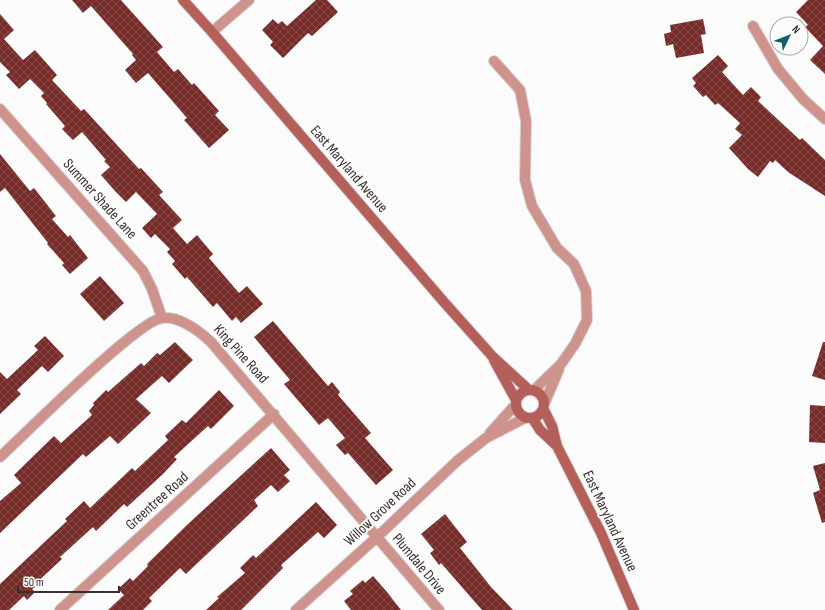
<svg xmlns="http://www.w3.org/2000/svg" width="825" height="610" viewBox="0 0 825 610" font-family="'Sofia Sans Condensed',sans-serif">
<defs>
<pattern id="building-cross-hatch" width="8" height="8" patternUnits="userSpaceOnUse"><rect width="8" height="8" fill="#762d2a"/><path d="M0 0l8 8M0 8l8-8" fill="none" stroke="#864b48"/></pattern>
</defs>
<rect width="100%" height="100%" fill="#fbfbfb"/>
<!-- building -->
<path fill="url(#building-cross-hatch)" d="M72 0H121L163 47 157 52 174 72 178 69 192 85 194 83 219 111 215 115 229 130 209 148 184 120 187 118 148 73 136 83 125 70 136 60 132 55 133 54 91 6 83 13Z
M316 0H327L338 12 312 36 308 33 283 58 270 45 273 42 262 30 273 19 278 24 282 21 287 26Z
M808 0H825V74L810 60 823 46 805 27 808 25 796 12Z
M0 14 14 30 4 39 23 60 35 50 57 75 52 80 81 111 84 109 139 169 141 168 163 192 159 195 182 220 173 228 187 244 197 235 213 254 209 258 239 293 247 286 263 304 241 323 236 317 232 321 217 303 213 307 187 277 185 279 172 264 175 261 167 252 170 249 155 234 151 238 142 228 157 214 136 192 126 202 115 191 101 175 110 167 104 161 106 160 82 132 73 140 62 129 65 126 46 104 47 103 41 96 44 93 30 79 19 89 6 75 10 72 0 62Z
M703 19 706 34 701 35 704 53 676 58 673 44 666 46 664 34 671 32 670 25Z
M718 55 728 66 722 72 743 95 751 87 761 97 758 101 787 128 800 140 802 138 825 160V196L788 172 775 160 773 163 770 161 758 177 748 169 729 148 742 135 735 129 740 123 718 103 715 105 706 95 703 97 693 86 696 83 692 78Z
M0 154 30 191 34 188 56 216 52 219 68 237 70 235 88 258 70 274 62 265 64 263 47 244 48 243 5 188 0 192Z
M100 276 124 303 104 321 80 294Z
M273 321 328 386 332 382 340 392 338 395 371 433 365 438 393 470 376 485 348 453 345 455 336 445 345 438 328 418 319 425 284 384 290 380 254 337Z
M45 336 64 356 48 372 42 366 17 390 21 394 0 414V372L7 379 38 350 34 346Z
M175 342 193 360 169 383 162 376 136 399 151 413 118 444 110 436 86 457 83 454 0 533V501L21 483 14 475 54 436 61 443 92 415 89 411 94 405 93 403 106 390 108 392 141 363 144 366 157 353 160 355Z
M823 342H825V380L812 376Z
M219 390 234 406 211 429 208 426 174 457 177 459 163 474 127 507 124 504 96 531 93 527 60 557 62 559 34 585 35 587 32 589 35 592 27 600 24 596 9 610H0V584L67 521 65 519 84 501 90 508 132 468 135 471 168 440 165 436 182 420 186 423Z
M810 405 825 406V443L809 442Z
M271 448 290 470 284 475 290 481 278 492 271 485 254 500 258 506 186 574 180 568 149 598 152 601 143 610H108L124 595 118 589 130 578 133 581 148 566 147 564 188 524Z
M825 463V522L822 523 813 493 820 490 813 466Z
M316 502 337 525 324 538 318 532 281 565 283 568 241 610H206L219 598 217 597 245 573 240 568 253 555 256 558Z
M445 514 467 542 460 548 491 587 513 610H482L441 563 439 565 430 553 434 550 421 534Z
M373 576 387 592 401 610H351L344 601 353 594 350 591 363 580 365 583Z"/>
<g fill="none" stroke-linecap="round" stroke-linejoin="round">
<defs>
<path id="street" d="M753 26 778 69 803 99 825 119
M212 32 249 0
M494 61 520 90 526 121 525 180 532 206 557 248 574 264 586 291 587 320 575 344 561 364 534 390
M0 109 143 271 152 289 162 318
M545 402 559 369
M490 433 516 404
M0 457C25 434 137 321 162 318 180 316 199 331 211 342L439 610
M60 610 274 414
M296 610 377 537 457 461 486 438 525 418"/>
<path id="secondary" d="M183 0 212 32 443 301 493 357 529 390
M494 360 516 400
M516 404a14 14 0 1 1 28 0a14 14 0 1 1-28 0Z
M544 410 552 426 557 446 601 533 634 610
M533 419 540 430 557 446"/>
</defs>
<!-- street casing -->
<use href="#street" stroke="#d8d6d6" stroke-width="12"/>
<!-- secondary casing -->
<use href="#secondary" stroke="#d8d6d6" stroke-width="12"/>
<!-- street -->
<use href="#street" stroke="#cf938e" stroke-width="10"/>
<!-- secondary -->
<use href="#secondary" stroke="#b45f59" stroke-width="10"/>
</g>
<g text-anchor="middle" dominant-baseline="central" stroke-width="4" stroke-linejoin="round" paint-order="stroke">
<!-- street labels -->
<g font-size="15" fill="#3b2f2e" stroke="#fbfbfb">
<text transform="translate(349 169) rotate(49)">East Maryland Avenue</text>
<text transform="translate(100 199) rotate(48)">Summer Shade Lane</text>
<text transform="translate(241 354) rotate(48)">King Pine Road</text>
<text transform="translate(157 501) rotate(-42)">Greentree Road</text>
<text transform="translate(380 512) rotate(-43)">Willow Grove Road</text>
<text transform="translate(610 521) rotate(65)">East Maryland Avenue</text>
<text transform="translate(419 564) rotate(50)">Plumdale Drive</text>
</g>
</g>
<!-- north arrow -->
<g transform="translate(789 36) rotate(47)"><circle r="19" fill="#fbfbfb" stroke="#aea9a9"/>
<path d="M0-3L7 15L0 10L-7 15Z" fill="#116168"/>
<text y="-6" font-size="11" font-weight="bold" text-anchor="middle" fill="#3b2f2e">N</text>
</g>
<!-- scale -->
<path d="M18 586v6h101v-6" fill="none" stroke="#3b2f2e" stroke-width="2"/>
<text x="24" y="586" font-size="12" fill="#3b2f2e" stroke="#fbfbfb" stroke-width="3" paint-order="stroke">50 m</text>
</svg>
